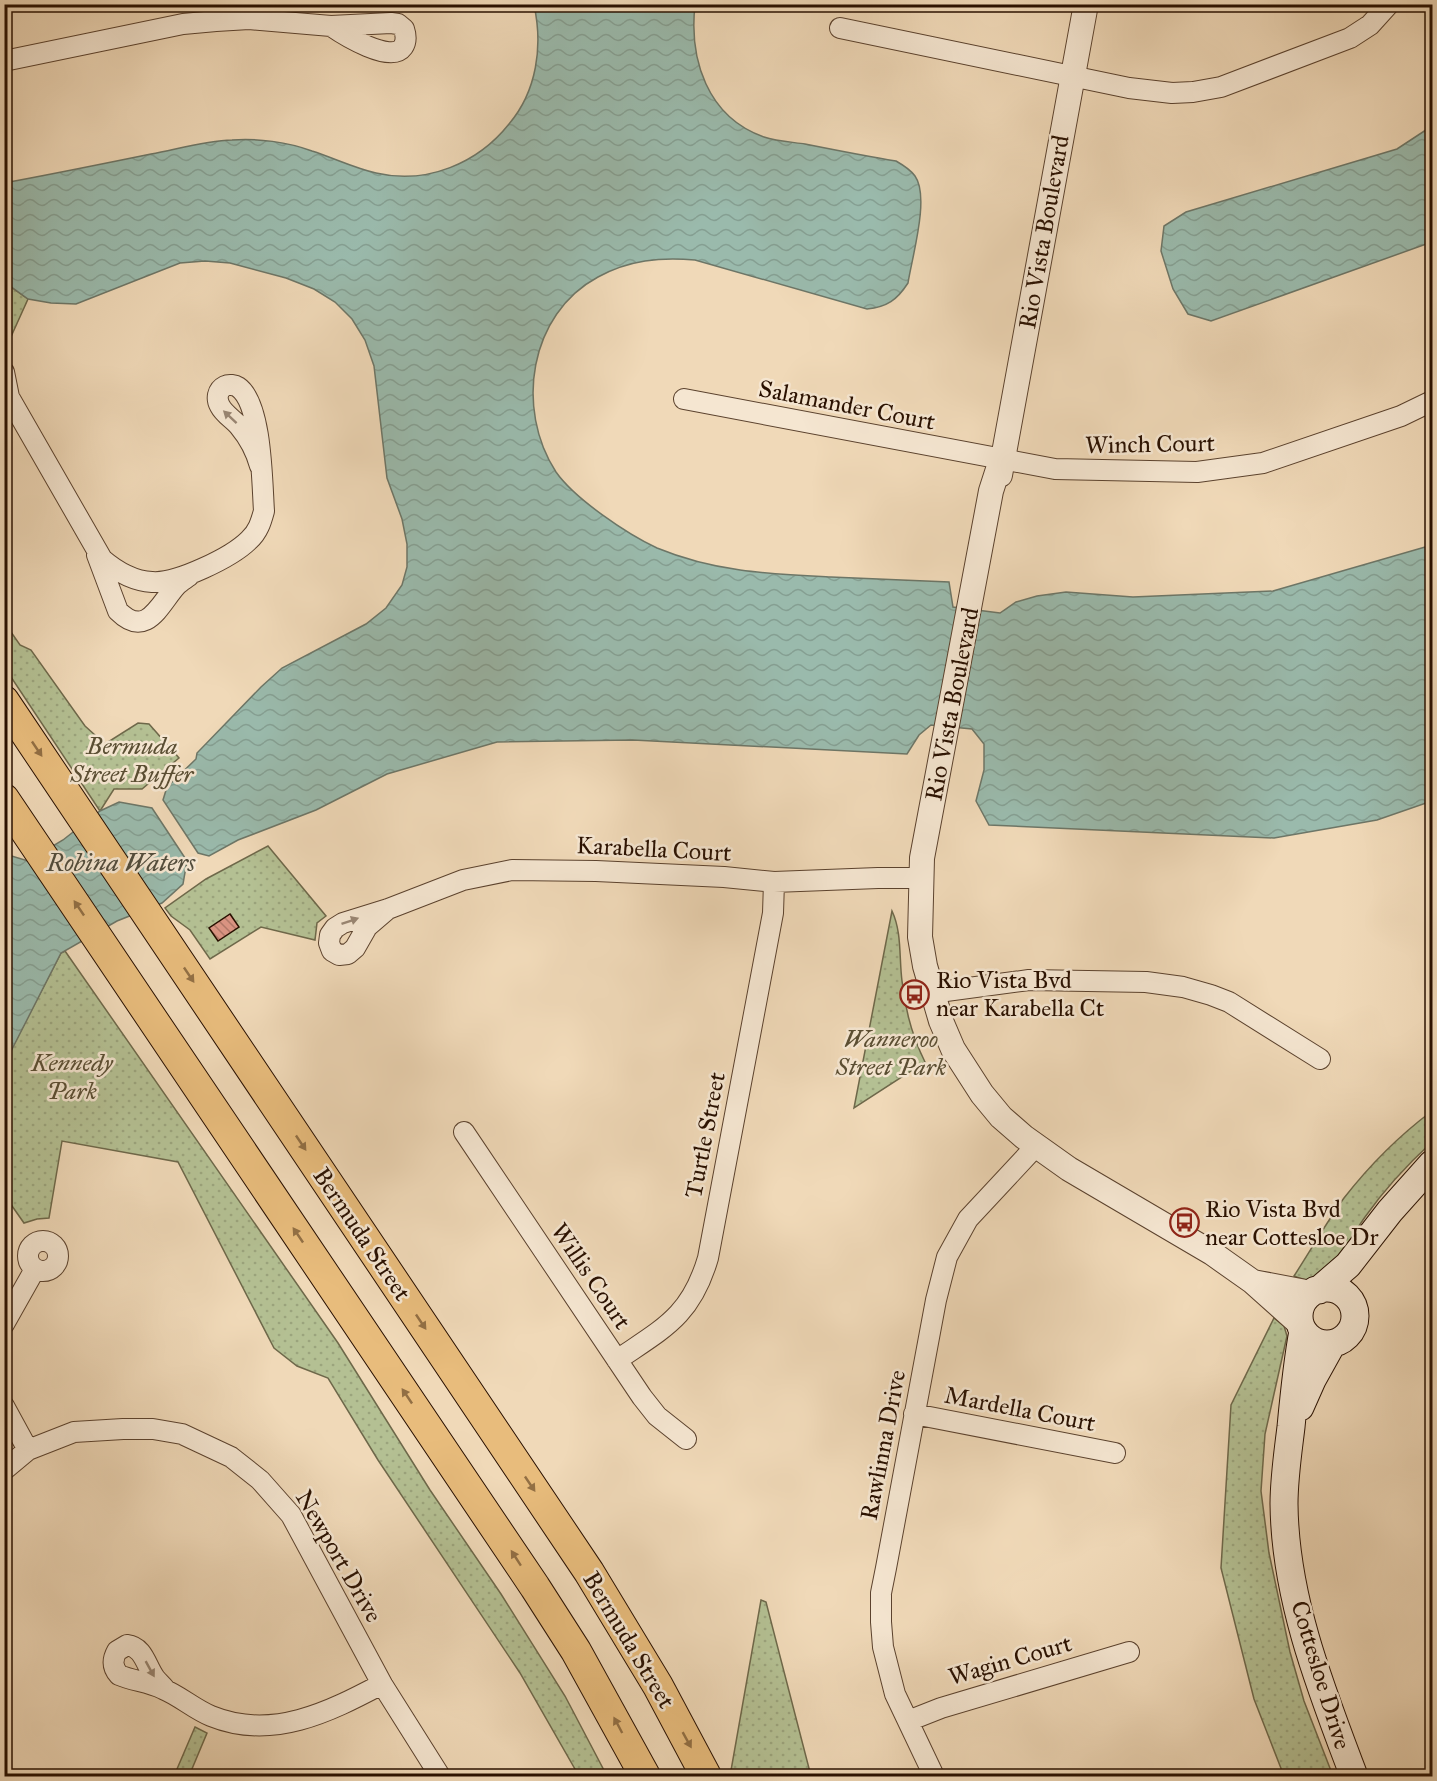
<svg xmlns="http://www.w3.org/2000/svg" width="1437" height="1781" viewBox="0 0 1437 1781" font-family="'IM FELL Great Primer',serif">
<defs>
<pattern id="park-dots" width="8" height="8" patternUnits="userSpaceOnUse" patternTransform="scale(1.5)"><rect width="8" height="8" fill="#b4c093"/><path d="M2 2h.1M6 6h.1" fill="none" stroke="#9ba47d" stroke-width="1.8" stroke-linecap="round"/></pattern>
<pattern id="water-waves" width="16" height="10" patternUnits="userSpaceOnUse" patternTransform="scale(1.5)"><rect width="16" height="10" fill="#9abaac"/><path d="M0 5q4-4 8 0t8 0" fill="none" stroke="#859f92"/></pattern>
<pattern id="building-back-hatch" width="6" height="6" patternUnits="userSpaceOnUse" patternTransform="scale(1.5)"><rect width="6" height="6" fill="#d99381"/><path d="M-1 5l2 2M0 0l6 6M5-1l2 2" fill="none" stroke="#b07767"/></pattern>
</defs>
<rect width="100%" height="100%" fill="#f0d9b8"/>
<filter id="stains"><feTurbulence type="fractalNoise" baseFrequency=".00333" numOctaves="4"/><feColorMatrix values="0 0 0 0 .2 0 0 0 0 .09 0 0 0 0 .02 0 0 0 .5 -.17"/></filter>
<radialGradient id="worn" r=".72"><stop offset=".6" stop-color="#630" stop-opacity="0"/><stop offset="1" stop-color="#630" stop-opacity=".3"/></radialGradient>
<!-- park -->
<path fill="url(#park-dots)" stroke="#6e684a" stroke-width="1.5" d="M5 280 7 284 28 299 5 350Z
M4 622 20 645 31 650 85 726 105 744 138 723 149 724 179 758 142 789H114L100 811 5 668Z
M268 846 326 916 317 923 315 940 261 927 210 959 190 930 171 916 165 908 206 879Z
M892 911C902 932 899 958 902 981 905 1009 912 1036 925 1062L854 1108Z
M65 951 338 1343 430 1490 501 1594 565 1696 607 1776H579L520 1673 378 1460 328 1378 297 1366 274 1348 178 1162 62 1141 49 1218 37 1219 24 1223 5 1196 4 1063 61 953Z
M1432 1111V1142C1408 1164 1384 1190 1365 1217 1352 1235 1336 1269 1316 1278 1309 1282 1301 1279 1294 1276 1311 1250 1326 1223 1344 1198 1369 1166 1400 1135 1432 1111Z
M1274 1318 1284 1326 1287 1336 1265 1434 1261 1491 1269 1553 1290 1652 1304 1701 1333 1776H1284L1254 1699 1221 1568 1231 1405Z
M761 1600 766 1602 811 1776H730Z
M195 1727 207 1733 189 1776H174Z"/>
<!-- water -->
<path fill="url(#water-waves)" stroke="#6d7667" stroke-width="1.5" d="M534 5H695C689 59 707 117 764 137 776 141 791 142 805 144 835 150 865 156 896 161 903 165 910 169 915 176 930 197 912 257 908 283 897 300 887 307 867 309L695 260C660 257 629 260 598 277 529 314 515 409 556 472 575 499 627 534 657 548 715 572 769 574 831 577 870 579 910 580 949 582L953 607 1000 613 1016 602 1037 596 1066 592 1133 597 1273 591 1432 545V801L1377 820 1274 838 989 825 976 801 984 770V744L972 729 931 725 919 735 907 754 633 740 497 742 387 774 316 810 238 840 209 856 198 853 163 800 167 787 196 759 197 753 261 687 282 668 366 624 386 608 402 585 407 567V544L402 519 387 478 374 366 365 340 352 319 335 302 314 289 286 278 230 263 205 261 180 263 76 304 51 303 28 299 6 283 5 280 4 183C53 174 102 164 151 154 178 149 205 141 232 140 257 138 288 142 312 151 334 158 354 168 376 173 427 185 478 163 509 124 537 91 543 46 534 5Z
M1432 126V242L1211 321 1188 314 1173 289 1161 251 1164 226 1186 212 1397 149Z
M119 802 152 808 187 861 183 884 162 903 117 921 61 953 5 1063V854L28 861 63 840 100 811Z"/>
<!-- building -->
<path fill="url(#building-back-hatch)" stroke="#291000" stroke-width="1.5" d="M230 914 239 927 218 941 209 928Z"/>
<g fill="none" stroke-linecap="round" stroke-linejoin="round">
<defs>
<path id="minor" d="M840 28 1129 88 1172 93 1193 92 1221 87 1350 38 1370 25 1389 4
M4 61 183 24 216 21 249 19 331 26 391 23 398 24 404 29C406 35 407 41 403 47 391 64 344 35 331 26
M4 372 9 397
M4 393 9 397 102 559C116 571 133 581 152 582 177 584 232 557 249 540 258 532 261 522 264 511 262 483 262 403 238 387 235 385 229 384 225 386 217 390 216 399 220 406 224 414 233 419 239 426 249 438 256 451 260 466
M684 399 1055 469 1197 472 1263 463 1401 416 1432 401
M97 555 118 611C147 640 160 603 177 585 180 582 185 579 189 576
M388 909 367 927 355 948 348 954 339 955 332 951 329 943 330 935 335 928 343 923 388 909 463 880 512 870 596 871 724 877 774 882 878 878H922
M931 993 1029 980 1146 982 1183 987 1211 995 1229 1002 1320 1059
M464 1132 642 1397 657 1416 686 1439
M28 1256a15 15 0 1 1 30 0a15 15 0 1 1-30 0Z
M4 1324 35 1269
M617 1360C664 1328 691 1316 708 1258L773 913 774 882
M4 1406 28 1450
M914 1414 1115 1453
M4 1470 28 1450 74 1432 123 1429H153L182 1434 231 1457 260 1480 291 1515 382 1684 440 1776
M165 1689C162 1685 158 1682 155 1678 146 1666 144 1647 127 1645L117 1651C112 1660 112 1667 119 1675 133 1681 149 1682 163 1689 180 1696 194 1709 211 1716 272 1741 329 1712 382 1684
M908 1721 941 1708 1129 1652
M934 1776 895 1694 883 1647 881 1622V1593L886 1568 936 1300 947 1257 968 1219 1036 1146"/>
<path id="tertiary" d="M1001 460 991 491 922 858 920 937 925 966 941 1021 953 1049 982 1094 1001 1117 1024 1137 1069 1169 1212 1253 1253 1282 1300 1324
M1000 475 1086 4
M1253 1282 1311 1293"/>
<path id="secondary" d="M1299 1316a28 28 0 1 1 56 0a28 28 0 1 1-56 0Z
M1319 1290 1348 1265 1390 1211 1432 1164
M1303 1331C1297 1363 1294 1395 1291 1427 1288 1452 1284 1478 1284 1504 1285 1599 1321 1689 1354 1776
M1300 1407 1312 1380 1332 1344"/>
<path id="primary" d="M4 701 589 1572 658 1686 706 1776
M4 799 535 1587 576 1651 645 1776"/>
</defs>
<!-- minor casing -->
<use href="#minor" stroke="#5b422e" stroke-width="22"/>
<!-- tertiary casing -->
<use href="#tertiary" stroke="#5b422e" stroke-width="26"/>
<!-- secondary casing -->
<use href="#secondary" stroke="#291000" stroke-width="29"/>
<!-- primary casing -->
<use href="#primary" stroke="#291000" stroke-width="32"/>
<!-- minor -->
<use href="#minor" stroke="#f5e6d1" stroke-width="20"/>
<!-- tertiary -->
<use href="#tertiary" stroke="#f5e6d1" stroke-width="24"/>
<!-- secondary -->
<use href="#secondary" stroke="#f5e6d1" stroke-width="27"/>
<!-- primary -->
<use href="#primary" stroke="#e8bc7c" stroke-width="30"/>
</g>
<!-- one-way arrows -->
<defs><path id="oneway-solid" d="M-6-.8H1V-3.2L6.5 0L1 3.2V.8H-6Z" transform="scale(1.5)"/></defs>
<g fill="#998673">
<use href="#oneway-solid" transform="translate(230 417) rotate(-137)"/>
<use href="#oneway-solid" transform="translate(350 921) rotate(-19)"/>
<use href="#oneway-solid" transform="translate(150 1669) rotate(61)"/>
</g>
<g fill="#926f44">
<use href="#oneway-solid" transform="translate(37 749) rotate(56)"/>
<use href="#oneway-solid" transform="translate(79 908) rotate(-124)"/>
<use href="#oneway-solid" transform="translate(189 975) rotate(56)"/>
<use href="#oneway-solid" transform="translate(301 1143) rotate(56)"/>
<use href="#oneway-solid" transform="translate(298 1235) rotate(-124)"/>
<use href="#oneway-solid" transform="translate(421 1322) rotate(56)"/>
<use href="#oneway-solid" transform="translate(407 1396) rotate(-124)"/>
<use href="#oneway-solid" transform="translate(530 1484) rotate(56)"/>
<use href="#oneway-solid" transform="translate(516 1558) rotate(-123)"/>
<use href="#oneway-solid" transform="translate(618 1725) rotate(-118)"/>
<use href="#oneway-solid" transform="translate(687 1740) rotate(61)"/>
</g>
<!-- icons -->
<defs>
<symbol id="bus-ring" viewBox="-11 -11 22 22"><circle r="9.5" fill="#f5e6d1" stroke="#8f2418" stroke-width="1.5"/><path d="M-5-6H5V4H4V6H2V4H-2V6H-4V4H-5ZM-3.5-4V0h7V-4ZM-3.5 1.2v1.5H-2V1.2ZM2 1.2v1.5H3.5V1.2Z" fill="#8f2418"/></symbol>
</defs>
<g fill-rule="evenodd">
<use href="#bus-ring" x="898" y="978" width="33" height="33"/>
<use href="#bus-ring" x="1168" y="1206" width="33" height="33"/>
</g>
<g text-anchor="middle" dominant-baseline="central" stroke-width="5" stroke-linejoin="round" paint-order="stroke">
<!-- street labels -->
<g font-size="24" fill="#291000" stroke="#f5e6d1">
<text transform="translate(1044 232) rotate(-80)">Rio Vista Boulevard</text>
<text transform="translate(847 405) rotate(11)">Salamander Court</text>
<text transform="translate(1150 444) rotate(-1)">Winch Court</text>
<text transform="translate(952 704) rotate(-79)">Rio Vista Boulevard</text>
<text transform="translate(654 849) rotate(3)">Karabella Court</text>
<text transform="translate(705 1135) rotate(-79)">Turtle Street</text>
<text transform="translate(362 1234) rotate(56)">Bermuda Street</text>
<text transform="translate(591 1276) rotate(56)">Willis Court</text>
<text transform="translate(1020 1409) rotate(11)">Mardella Court</text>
<text transform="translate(883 1445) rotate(-79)">Rawlinna Drive</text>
<text transform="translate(339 1556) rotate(60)">Newport Drive</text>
<text transform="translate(629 1640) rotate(59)">Bermuda Street</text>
<text transform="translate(1010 1660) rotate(-16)">Wagin Court</text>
<text transform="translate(1321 1675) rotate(73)">Cottesloe Drive</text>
</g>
<!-- park labels -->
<g font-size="24" font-style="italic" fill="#5a4e33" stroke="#f5e6d1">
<text x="132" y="746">Bermuda<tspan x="132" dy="28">Street Buffer</tspan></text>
<text x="891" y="1039">Wanneroo<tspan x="891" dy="28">Street Park</tspan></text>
<text x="72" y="1063">Kennedy<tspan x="72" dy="28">Park</tspan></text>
</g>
<!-- poi labels -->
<g font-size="24" fill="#291000" stroke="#f5e6d1" text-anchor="start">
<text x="936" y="980">Rio Vista Bvd<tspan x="936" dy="28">near Karabella Ct</tspan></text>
<text x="1205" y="1209">Rio Vista Bvd<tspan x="1205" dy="28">near Cottesloe Dr</tspan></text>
</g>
<!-- water labels -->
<g font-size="26" font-style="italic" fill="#514c3c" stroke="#f5e6d1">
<text x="121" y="862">Robina Waters</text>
</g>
</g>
<!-- margin -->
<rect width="1437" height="1781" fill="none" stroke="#f0d9b8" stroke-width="24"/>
<rect x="6" y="6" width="1425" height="1769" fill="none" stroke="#291000" stroke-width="3"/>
<rect x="12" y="12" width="1413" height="1757" fill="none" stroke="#291000" stroke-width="1.5"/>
<rect width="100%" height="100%" filter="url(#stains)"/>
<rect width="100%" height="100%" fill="url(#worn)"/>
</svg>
